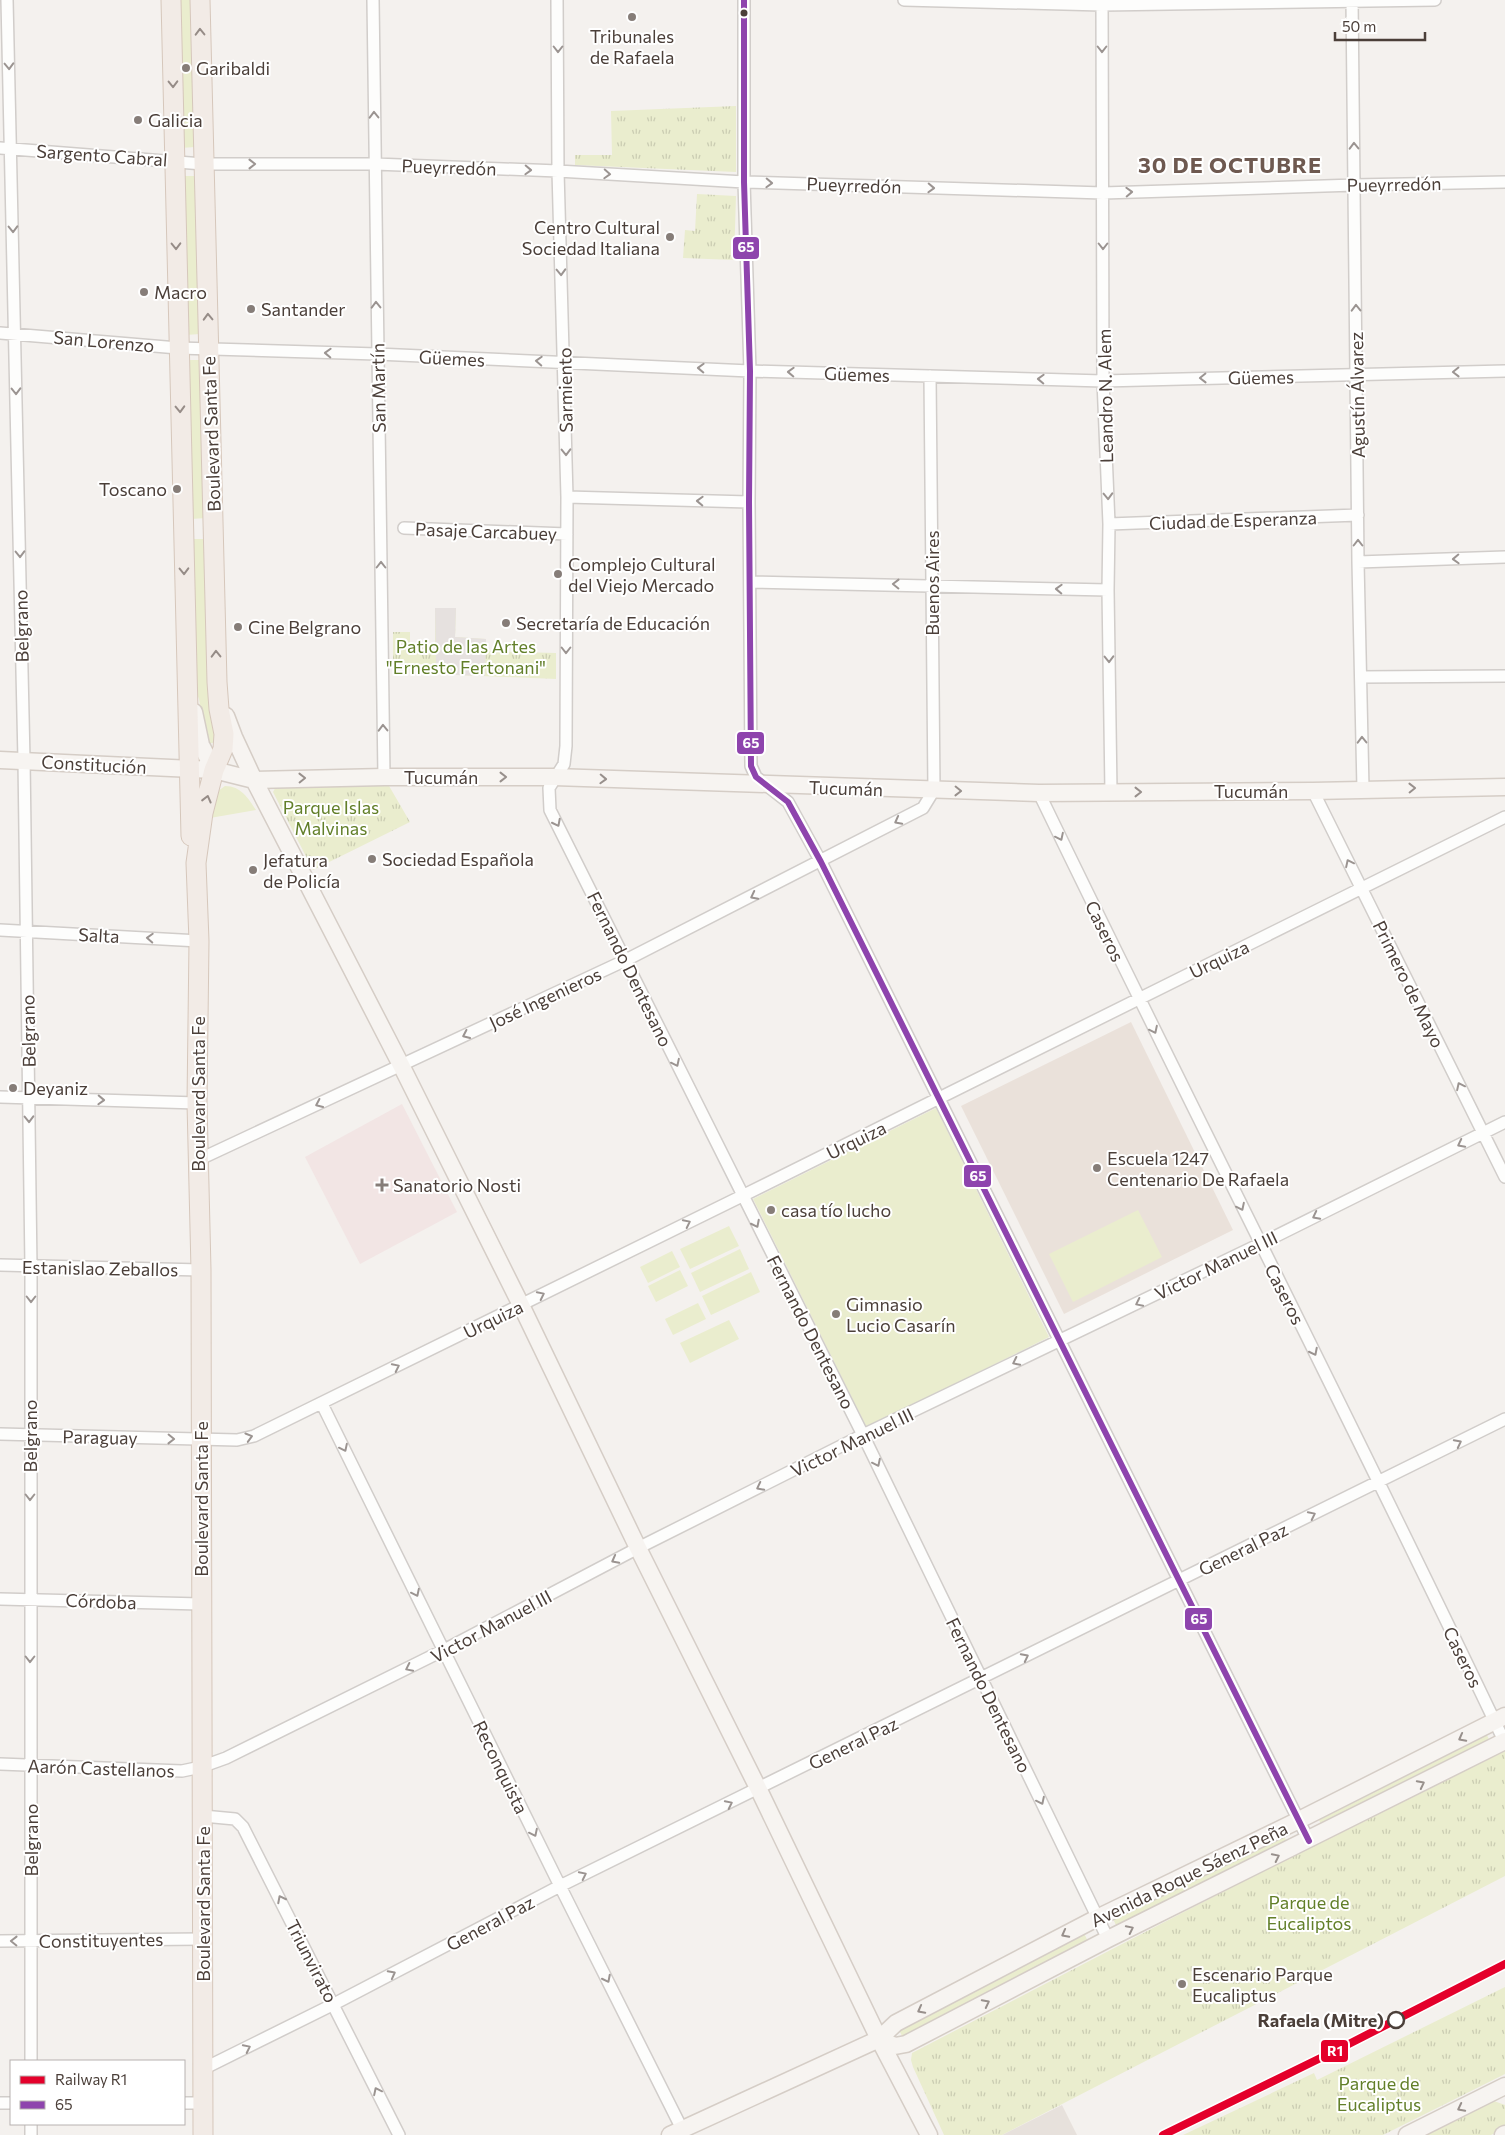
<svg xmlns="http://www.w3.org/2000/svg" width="1505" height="2135" viewBox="0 0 1505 2135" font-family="Commissioner,sans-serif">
<defs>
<pattern id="park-tufts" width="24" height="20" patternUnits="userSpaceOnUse" patternTransform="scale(1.25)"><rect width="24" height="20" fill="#eaedce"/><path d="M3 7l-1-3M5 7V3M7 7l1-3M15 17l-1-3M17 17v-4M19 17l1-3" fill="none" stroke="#caccb2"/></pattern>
</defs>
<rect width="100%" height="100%" fill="#f4f1ee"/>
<!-- residential -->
<path fill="#e7e1dc" d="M1062 2105 1077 2135H1002Z"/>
<!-- education -->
<path fill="#eae1da" d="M1131 1022 1233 1230 1064 1314 961 1106Z"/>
<!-- medical -->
<path fill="#f2e5e4" d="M402 1104 457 1212 360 1264 305 1157Z"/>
<!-- green -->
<path fill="#eaedce" d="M178 0H192L195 147 181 148Z
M182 176H196L200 334 186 335Z
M188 360H202L206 518 191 519Z
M192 539H206L216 742 209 744 206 742 199 699 195 689Z
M225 786C241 786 248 798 256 810L210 818 218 791Z
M936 1108 1049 1337 867 1428 753 1199Z
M1138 1210 1162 1257 1073 1302 1049 1254Z
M729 1226 739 1246 690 1269 680 1249Z
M740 1249 749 1269 700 1292 691 1273Z
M672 1251 680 1267 648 1283 640 1267Z
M680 1270 688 1286 656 1302 648 1286Z
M751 1272 760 1292 711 1315 702 1296Z
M698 1303 706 1319 673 1335 665 1319Z
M729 1320 739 1339 690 1363 680 1343Z
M1486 1733 1492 1746 1324 1830 1319 1820Z
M1283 1834 1289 1846 1118 1929 1113 1919Z
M1084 1933 1090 1946 903 2038 898 2028Z"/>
<!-- park -->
<path fill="url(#park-tufts)" d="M736 106V172L575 165V155H612L611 111Z
M697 194 736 196 734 260 683 258 685 230 695 231Z
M435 608H456L455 637 486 639V651L556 653V679L457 675 436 664H393V632H410V644L424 645V653H435Z
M385 779 410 822 313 870 273 792 278 783Z
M1505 1748V1876L1002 2135H944L913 2067 911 2060 912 2053 1307 1848Z
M1505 1987V2074L1383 2135H1183L1314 2073 1317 2080Z
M1494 2101 1505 2105V2128L1491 2135H1425Z"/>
<!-- parking -->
<path fill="#e6e1df" d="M435 608H456L455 637 486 639 485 676 457 675 436 664Z"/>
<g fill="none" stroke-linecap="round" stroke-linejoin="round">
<defs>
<path id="street" d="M7 0 24 760 31 1267V2061
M373 0 384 777
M557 0 558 171 567 497 566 746 564 764 549 788 550 810 863 1435 1108 1939
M744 0V182L750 371 749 502 751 766 756 777 788 802 821 862 1309 1841
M904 0 1102 5 1435 0
M1102 0 1103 381 1109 524 1108 590 1111 792
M1352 0 1358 562 1363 789
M0 148 203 164H375L558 171 744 182 1103 193 1355 185 1505 182
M0 333 178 348 377 354 750 371 1103 381 1505 371
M567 497 749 502
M1109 524 1358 515
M404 528 567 534
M1358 562 1505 557
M751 582 1108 590
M1361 677 1505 676
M1313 791 1505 1177
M1039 793C1192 1110 1353 1423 1504 1741
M0 930 199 941
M0 1097 197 1103
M198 1160 626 960 923 808 934 790 930 376
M0 1265 201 1270
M322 1404 560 1886 682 2129
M0 1434 237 1440 254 1436 742 1196 1505 817
M0 1599 201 1604
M0 1764 182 1771 201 1767 226 1758 444 1650 638 1548 863 1435 1260 1244 1505 1122
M203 1816 235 1819 243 1827 399 2135
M0 1941 202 1939
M203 2069 334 2004 560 1886 1505 1419
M0 2103H11
M184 2103H203
M31 2124V2135"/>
<path id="secondary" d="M194 712 201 745 214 770
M226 716 234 737 254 780 401 1065 521 1305 638 1548 759 1790 879 2039 929 2135
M0 760 214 770 254 780 384 777H554L1039 793 1313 791 1505 787
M879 2039 895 2046 906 2044 1108 1939 1505 1741
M670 2135 879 2039 896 2023 1097 1918 1299 1820 1505 1716
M1407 2135 1505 2086
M1503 2135 1505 2134"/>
<path id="primary" d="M171 0 191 836
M200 0 217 682 219 709 224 734 223 749 214 770 203 813 196 863 199 941 197 1103 201 1270 203 2135"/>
</defs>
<!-- street casing -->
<use href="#street" stroke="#d1cdca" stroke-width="14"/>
<!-- secondary casing -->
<use href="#secondary" stroke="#d5cdc6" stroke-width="19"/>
<!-- primary casing -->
<use href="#primary" stroke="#d6c7bb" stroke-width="21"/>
<!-- street -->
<use href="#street" stroke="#fdfdfc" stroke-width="11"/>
<!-- secondary -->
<use href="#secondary" stroke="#f7f4f1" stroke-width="16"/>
<!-- primary -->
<use href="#primary" stroke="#f2ebe6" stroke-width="19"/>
<defs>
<path id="bus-1" d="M744 0V182L750 371 749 502 751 766 756 777 788 802 821 862 1309 1841"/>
</defs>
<!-- bus-1 casing -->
<use href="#bus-1" stroke="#fff" stroke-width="10"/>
<!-- bus-1 -->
<use href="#bus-1" stroke="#8e44ad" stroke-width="6"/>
<defs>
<path id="rail-1" d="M1163 2135 1343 2047 1505 1964"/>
</defs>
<!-- rail-1 casing -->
<use href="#rail-1" stroke="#fff" stroke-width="11"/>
<!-- rail-1 -->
<use href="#rail-1" stroke="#e4002b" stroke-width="8"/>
</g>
<!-- one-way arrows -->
<defs><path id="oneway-chevron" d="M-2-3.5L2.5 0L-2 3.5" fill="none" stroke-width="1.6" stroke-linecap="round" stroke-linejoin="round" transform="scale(1.25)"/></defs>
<g stroke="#968c87">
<use href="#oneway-chevron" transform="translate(200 32) rotate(-91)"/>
<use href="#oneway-chevron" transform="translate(173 84) rotate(89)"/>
<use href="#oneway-chevron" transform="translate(176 246) rotate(89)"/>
<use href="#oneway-chevron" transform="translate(208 317) rotate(-92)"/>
<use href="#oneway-chevron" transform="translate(180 409) rotate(88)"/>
<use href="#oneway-chevron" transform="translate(184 571) rotate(89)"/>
<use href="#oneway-chevron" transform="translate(216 654) rotate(-91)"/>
<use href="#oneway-chevron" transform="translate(207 799) rotate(-76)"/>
</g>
<g stroke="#9b9491">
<use href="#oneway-chevron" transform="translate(558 49) rotate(90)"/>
<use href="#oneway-chevron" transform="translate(1102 49) rotate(90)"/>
<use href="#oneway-chevron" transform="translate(9 66) rotate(88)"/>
<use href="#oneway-chevron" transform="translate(374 115) rotate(-91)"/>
<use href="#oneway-chevron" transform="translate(1354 146) rotate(-91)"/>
<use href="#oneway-chevron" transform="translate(252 164)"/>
<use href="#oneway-chevron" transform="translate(528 170) rotate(2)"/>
<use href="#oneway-chevron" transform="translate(607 174) rotate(3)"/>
<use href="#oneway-chevron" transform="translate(769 183) rotate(2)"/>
<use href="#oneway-chevron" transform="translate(931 188) rotate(2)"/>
<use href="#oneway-chevron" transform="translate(1129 192) rotate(-2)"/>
<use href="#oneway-chevron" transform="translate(13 229) rotate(89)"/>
<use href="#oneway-chevron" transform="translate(1103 246) rotate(90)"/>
<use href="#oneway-chevron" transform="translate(561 272) rotate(88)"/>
<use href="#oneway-chevron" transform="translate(376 305) rotate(-91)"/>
<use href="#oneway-chevron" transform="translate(1356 308) rotate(-91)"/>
<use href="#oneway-chevron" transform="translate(328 353) rotate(-178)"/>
<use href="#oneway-chevron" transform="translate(539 361) rotate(-177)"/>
<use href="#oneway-chevron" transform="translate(701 368) rotate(-178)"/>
<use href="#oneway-chevron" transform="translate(791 372) rotate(-178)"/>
<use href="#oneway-chevron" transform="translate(1456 372) rotate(179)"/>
<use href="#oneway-chevron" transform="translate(1203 378) rotate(179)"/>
<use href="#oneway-chevron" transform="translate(1041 379) rotate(-178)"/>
<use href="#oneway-chevron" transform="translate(16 391) rotate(89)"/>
<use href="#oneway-chevron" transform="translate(566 452) rotate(89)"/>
<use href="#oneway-chevron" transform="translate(1108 496) rotate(88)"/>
<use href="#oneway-chevron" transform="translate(700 501) rotate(-178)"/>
<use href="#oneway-chevron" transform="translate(1358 543) rotate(-90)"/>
<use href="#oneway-chevron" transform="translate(20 554) rotate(89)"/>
<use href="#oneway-chevron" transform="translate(1456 559) rotate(178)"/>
<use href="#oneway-chevron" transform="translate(381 565) rotate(-90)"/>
<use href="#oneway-chevron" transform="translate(896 584) rotate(-179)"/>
<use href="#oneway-chevron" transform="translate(1059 589) rotate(-178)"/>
<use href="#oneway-chevron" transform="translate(566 650) rotate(90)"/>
<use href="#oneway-chevron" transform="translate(1109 659) rotate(89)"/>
<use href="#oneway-chevron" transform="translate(383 728) rotate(-91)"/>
<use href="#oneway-chevron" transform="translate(1362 740) rotate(-91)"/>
<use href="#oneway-chevron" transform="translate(898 821) rotate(152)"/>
<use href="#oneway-chevron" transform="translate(557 823) rotate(63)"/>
<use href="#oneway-chevron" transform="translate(1060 837) rotate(64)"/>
<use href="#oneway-chevron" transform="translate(1349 863) rotate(-116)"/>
<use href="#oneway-chevron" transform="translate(754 896) rotate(153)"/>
<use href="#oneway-chevron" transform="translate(150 938) rotate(-177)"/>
<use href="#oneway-chevron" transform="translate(1154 1030) rotate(64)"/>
<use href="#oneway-chevron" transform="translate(466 1035) rotate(155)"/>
<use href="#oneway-chevron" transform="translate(676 1063) rotate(64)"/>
<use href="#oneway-chevron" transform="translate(1460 1086) rotate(-116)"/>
<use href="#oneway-chevron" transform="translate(101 1100) rotate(2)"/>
<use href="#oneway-chevron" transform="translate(319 1104) rotate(155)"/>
<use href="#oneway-chevron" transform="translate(29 1119) rotate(89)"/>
<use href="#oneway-chevron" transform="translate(1461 1144) rotate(153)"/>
<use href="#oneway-chevron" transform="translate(1241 1207) rotate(64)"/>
<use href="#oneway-chevron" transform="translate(1316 1216) rotate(153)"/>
<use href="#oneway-chevron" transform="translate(687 1223) rotate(-26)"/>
<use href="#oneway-chevron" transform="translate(756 1224) rotate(63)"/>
<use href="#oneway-chevron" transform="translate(541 1295) rotate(-26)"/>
<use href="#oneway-chevron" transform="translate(31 1299) rotate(90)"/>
<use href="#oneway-chevron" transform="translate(1139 1303) rotate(154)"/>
<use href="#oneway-chevron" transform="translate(1314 1352) rotate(63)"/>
<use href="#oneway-chevron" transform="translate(1016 1362) rotate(154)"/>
<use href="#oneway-chevron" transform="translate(396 1367) rotate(-26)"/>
<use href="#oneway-chevron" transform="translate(249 1437) rotate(-16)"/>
<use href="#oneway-chevron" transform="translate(171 1439) rotate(1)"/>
<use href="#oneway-chevron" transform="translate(1458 1443) rotate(-27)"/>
<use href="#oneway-chevron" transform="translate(344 1448) rotate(64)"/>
<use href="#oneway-chevron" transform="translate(877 1463) rotate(64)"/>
<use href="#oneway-chevron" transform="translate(760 1487) rotate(153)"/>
<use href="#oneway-chevron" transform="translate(30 1497) rotate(90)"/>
<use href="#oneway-chevron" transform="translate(1312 1515) rotate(-26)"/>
<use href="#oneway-chevron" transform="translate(615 1560) rotate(152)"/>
<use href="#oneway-chevron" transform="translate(416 1593) rotate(64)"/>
<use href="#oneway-chevron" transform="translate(1025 1657) rotate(-27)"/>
<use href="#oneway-chevron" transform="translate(30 1659) rotate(90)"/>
<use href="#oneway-chevron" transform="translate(409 1668) rotate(154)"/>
<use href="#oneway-chevron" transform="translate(1041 1801) rotate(64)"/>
<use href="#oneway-chevron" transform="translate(729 1804) rotate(-26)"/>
<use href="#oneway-chevron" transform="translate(534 1833) rotate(64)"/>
<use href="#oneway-chevron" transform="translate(583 1875) rotate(-26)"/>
<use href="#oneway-chevron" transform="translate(281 1899) rotate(-117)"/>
<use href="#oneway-chevron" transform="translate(14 1941) rotate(-179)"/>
<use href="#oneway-chevron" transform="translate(392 1974) rotate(-28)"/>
<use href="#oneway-chevron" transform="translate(607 1979) rotate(63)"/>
<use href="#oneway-chevron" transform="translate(247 2048) rotate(-26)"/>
<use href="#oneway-chevron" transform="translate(377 2091) rotate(-116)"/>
</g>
<g stroke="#98908c">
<use href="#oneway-chevron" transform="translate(503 777)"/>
<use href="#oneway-chevron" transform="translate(302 778) rotate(-1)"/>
<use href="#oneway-chevron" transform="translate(603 779) rotate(2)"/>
<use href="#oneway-chevron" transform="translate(1412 788) rotate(-1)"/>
<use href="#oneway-chevron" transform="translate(958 791) rotate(1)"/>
<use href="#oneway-chevron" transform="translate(1138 792)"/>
<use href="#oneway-chevron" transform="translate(1462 1738) rotate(152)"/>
<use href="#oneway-chevron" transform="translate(1421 1784) rotate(-27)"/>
<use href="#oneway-chevron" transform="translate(1276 1857) rotate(-26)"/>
<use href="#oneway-chevron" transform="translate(1130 1929) rotate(-26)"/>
<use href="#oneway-chevron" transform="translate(1065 1934) rotate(152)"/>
<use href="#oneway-chevron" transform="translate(986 2003) rotate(-27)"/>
<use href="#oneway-chevron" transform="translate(921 2010) rotate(152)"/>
<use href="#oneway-chevron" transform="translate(1461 2108) rotate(153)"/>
</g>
<!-- markers -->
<circle fill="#4b3f39" stroke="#fff" stroke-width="2" cx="744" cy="13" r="4.5"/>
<g fill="#867d78" stroke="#fff" stroke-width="2">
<circle cx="632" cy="17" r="5"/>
<circle cx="186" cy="68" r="5"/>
<circle cx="138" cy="120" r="5"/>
<circle cx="670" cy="237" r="5"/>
<circle cx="144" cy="292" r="5"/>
<circle cx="251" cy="309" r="5"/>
<circle cx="177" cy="489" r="5"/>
<circle cx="558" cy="574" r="5"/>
<circle cx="506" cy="623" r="5"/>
<circle cx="238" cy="627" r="5"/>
<circle cx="372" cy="859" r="5"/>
<circle cx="253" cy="870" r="5"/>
<circle cx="13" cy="1088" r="5"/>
<circle cx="1097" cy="1168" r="5"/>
<path d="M379.5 1177.5h5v5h5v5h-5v5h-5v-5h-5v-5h5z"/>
<circle cx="771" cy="1210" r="5"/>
<circle cx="836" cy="1314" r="5"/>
<circle cx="1182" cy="1984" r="5"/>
</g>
<circle fill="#fff" stroke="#4b3f39" stroke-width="2.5" cx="1396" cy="2020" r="8"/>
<g text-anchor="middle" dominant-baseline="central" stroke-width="4" stroke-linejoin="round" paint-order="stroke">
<!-- poi labels -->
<g font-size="18" fill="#4b3f39" stroke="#fff" text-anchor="start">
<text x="632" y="36" text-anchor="middle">Tribunales<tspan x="632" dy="21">de Rafaela</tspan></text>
<text x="196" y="68">Garibaldi</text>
<text x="148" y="120">Galicia</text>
<text x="660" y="227" text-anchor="end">Centro Cultural<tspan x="660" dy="21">Sociedad Italiana</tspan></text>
<text x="154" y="292">Macro</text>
<text x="261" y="309">Santander</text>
<text x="167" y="489" text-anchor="end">Toscano</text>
<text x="568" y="564">Complejo Cultural<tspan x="568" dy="21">del Viejo Mercado</tspan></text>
<text x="516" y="623">Secretaría de Educación</text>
<text x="248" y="627">Cine Belgrano</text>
<text x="382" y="859">Sociedad Española</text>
<text x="263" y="860">Jefatura<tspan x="263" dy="21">de Policía</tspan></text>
<text x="23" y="1088">Deyaniz</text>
<text x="1107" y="1158">Escuela 1247<tspan x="1107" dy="21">Centenario De Rafaela</tspan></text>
<text x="393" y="1185">Sanatorio Nosti</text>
<text x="781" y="1210">casa tío lucho</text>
<text x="846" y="1304">Gimnasio<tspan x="846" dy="21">Lucio Casarín</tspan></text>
<text x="1192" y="1974">Escenario Parque<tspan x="1192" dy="21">Eucaliptus</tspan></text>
</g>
<!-- street labels -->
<g font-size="18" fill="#4b3f39" stroke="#fff">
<text transform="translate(102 155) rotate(4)">Sargento Cabral</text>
<text transform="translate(449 167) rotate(2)">Pueyrredón</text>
<text transform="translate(1394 184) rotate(-1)">Pueyrredón</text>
<text transform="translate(854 185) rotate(2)">Pueyrredón</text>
<text transform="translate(104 341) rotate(5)">San Lorenzo</text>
<text transform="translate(452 358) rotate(3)">Güemes</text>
<text transform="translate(857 374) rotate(2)">Güemes</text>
<text transform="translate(1261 377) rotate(-1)">Güemes</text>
<text transform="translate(378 388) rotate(-91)">San Martín</text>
<text transform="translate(565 390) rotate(-91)">Sarmiento</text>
<text transform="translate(1357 395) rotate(-91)">Agustín Álvarez</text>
<text transform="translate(1105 396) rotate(-91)">Leandro N. Alem</text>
<text transform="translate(211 434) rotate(-92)">Boulevard Santa Fe</text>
<text transform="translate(1233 520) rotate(-2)">Ciudad de Esperanza</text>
<text transform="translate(486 531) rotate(2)">Pasaje Carcabuey</text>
<text transform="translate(932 583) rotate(-90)">Buenos Aires</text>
<text transform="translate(21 626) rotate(-91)">Belgrano</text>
<text transform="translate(94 764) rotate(3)">Constitución</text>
<text x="441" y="777">Tucumán</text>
<text transform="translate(846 788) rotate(2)">Tucumán</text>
<text x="1251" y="791">Tucumán</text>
<text transform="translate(1105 931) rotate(64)">Caseros</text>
<text transform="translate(99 935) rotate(3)">Salta</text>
<text transform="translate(1219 959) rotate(-26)">Urquiza</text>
<text transform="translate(630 969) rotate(64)">Fernando Dentesano</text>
<text transform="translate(1409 984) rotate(64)">Primero de Mayo</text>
<text transform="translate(545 998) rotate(-25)">José Ingenieros</text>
<text transform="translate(28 1031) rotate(-91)">Belgrano</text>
<text transform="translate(198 1094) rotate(-90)">Boulevard Santa Fe</text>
<text transform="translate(856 1140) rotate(-26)">Urquiza</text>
<text transform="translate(1216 1265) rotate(-26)">Victor Manuel III</text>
<text transform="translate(100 1268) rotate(1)">Estanislao Zeballos</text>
<text transform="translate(1285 1294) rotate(63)">Caseros</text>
<text transform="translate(493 1319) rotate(-26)">Urquiza</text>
<text transform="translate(811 1332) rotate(63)">Fernando Dentesano</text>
<text transform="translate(30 1436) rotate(-90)">Belgrano</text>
<text transform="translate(100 1437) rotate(1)">Paraguay</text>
<text transform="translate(852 1442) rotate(-26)">Victor Manuel III</text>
<text transform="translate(201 1499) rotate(-90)">Boulevard Santa Fe</text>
<text transform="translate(1243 1549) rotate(-26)">General Paz</text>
<text transform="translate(101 1601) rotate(2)">Córdoba</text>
<text transform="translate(491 1626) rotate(-28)">Victor Manuel III</text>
<text transform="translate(1463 1657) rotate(64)">Caseros</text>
<text transform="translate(989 1695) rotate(64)">Fernando Dentesano</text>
<text transform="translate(853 1743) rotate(-26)">General Paz</text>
<text transform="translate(501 1767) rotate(64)">Reconquista</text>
<text transform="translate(101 1768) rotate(2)">Aarón Castellanos</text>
<text transform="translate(31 1840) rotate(-90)">Belgrano</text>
<text transform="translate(1189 1874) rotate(-26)">Avenida Roque Sáenz Peña</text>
<text transform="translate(203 1904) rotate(-90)">Boulevard Santa Fe</text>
<text transform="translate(490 1923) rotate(-28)">General Paz</text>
<text transform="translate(101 1940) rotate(-1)">Constituyentes</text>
<text transform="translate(312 1961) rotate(63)">Triunvirato</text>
</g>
<!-- park labels -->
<g font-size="18" fill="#627f29" stroke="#fff">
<text x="466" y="646">Patio de las Artes<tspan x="466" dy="21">"Ernesto Fertonani"</tspan></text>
<text x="331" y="807">Parque Islas<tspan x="331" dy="21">Malvinas</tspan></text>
<text x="1309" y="1902">Parque de<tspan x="1309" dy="21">Eucaliptos</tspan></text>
<text x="1379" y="2083">Parque de<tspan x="1379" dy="21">Eucaliptus</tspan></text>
</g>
<!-- stop labels -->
<g font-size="18" font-weight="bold" fill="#4b3f39" stroke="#fff" text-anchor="end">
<text x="1384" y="2020">Rafaela (Mitre)</text>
</g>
<!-- district labels -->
<g font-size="22" font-weight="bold" letter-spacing="1" fill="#6e5950" stroke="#fff">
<text x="1230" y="164">30 DE OCTUBRE</text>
</g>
</g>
<g stroke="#fff" stroke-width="2">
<rect x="732" y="236" width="28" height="24" rx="5" fill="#8e44ad"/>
<rect x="736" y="731" width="29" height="24" rx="5" fill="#8e44ad"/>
<rect x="963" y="1164" width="29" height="24" rx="5" fill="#8e44ad"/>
<rect x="1184" y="1607" width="29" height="24" rx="5" fill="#8e44ad"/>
<rect x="1320" y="2039" width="29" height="24" rx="5" fill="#e4002b"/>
</g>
<g font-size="14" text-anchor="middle" font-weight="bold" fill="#fff">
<text x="746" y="252">65</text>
<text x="751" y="748">65</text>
<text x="978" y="1181">65</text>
<text x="1199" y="1624">65</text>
<text x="1335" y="2056">R1</text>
</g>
<!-- legend -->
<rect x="10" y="2060" width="175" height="65" fill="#ffffff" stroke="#b7b2b0"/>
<rect x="20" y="2076" width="25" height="8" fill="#e4002b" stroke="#b7b2b0"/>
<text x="55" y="2085" font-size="15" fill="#4b3f39">Railway R1</text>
<rect x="20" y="2101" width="25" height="8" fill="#8e44ad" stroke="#b7b2b0"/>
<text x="55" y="2110" font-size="15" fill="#4b3f39">65</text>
<!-- scale -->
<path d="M1335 32v8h90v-8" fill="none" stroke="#4b3f39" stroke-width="2.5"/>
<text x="1342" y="32" font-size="15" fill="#4b3f39" stroke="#ffffff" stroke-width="4" paint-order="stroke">50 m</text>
</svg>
